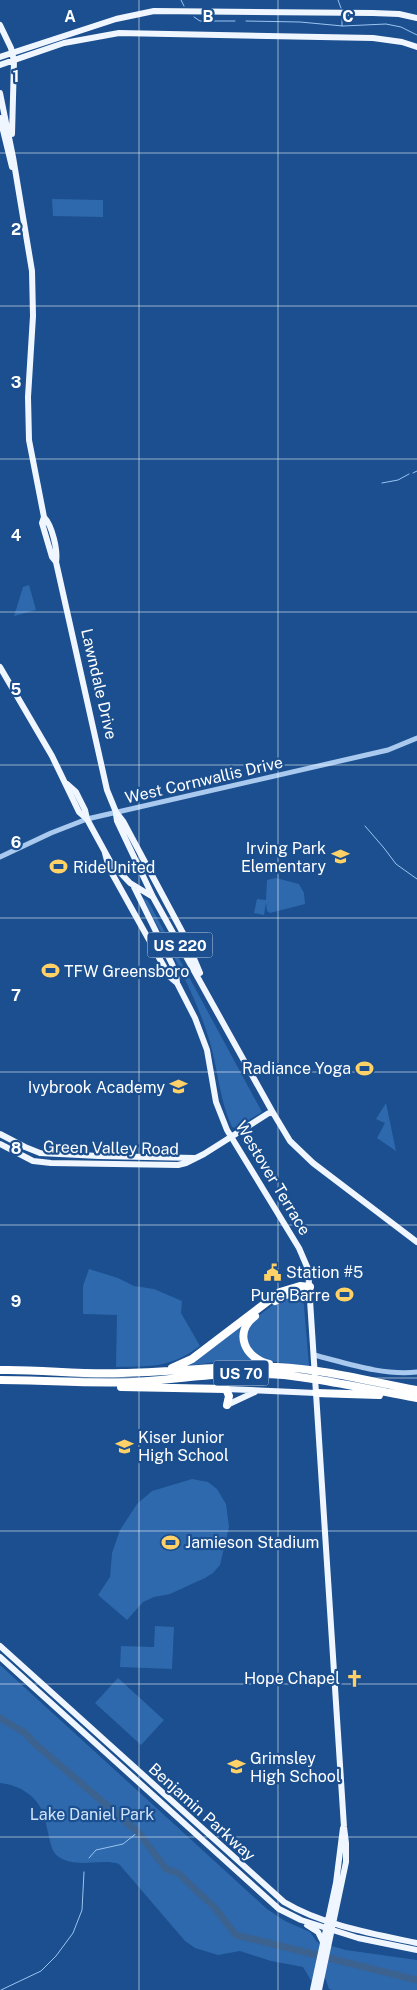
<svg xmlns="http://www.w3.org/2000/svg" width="417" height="1990" viewBox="0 0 417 1990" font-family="'Public Sans',sans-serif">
<rect width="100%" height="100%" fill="#1b4f8f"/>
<!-- green -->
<path fill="#2e69ad" d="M52 199 103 200V217L53 216Z
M29 585 36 610 14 616 23 587Z
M276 878 299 884 304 893 305 904 270 913 267 911 266 903 264 915 254 913 257 899 266 900 267 880Z
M142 897 148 901 262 1112 235 1128 232 1127C219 1099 218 1068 209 1039 194 990 166 942 142 897Z
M386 1103 396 1151 377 1138 385 1123 376 1119Z
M89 1269 118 1278 134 1286 154 1289 182 1301 181 1313 200 1346C170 1368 152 1366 116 1367L117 1315 83 1314V1286Z
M301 1295H303L309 1366 268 1361 251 1352 246 1335 253 1320 278 1301Z
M248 1318 245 1352 253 1361 214 1362 182 1367Z
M192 1479 208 1482 217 1489 226 1504 229 1527 220 1565 213 1573 205 1578 170 1594 154 1597 143 1602 127 1620 98 1595 110 1577 112 1553 120 1530 137 1504 152 1491Z
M155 1626 174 1627 172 1669 120 1667 121 1646 154 1647Z
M0 1665 267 1909 285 1921 310 1932 317 1942 346 1950 417 1960V1990H332L329 1989 325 1978 315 1972 312 1982 303 1967 271 1961 240 1951 218 1955 208 1952 195 1948 185 1941 119 1864C100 1858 77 1869 59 1857 52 1853 51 1845 49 1837 47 1830 46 1822 44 1815 37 1796 20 1785 0 1783Z
M118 1678 164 1720 141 1745 95 1703Z"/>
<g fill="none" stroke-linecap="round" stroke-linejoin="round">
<!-- stream -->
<path stroke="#9cc4f0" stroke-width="1" d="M181 0 184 6
M338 0 341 8
M194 17 200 21H235
M246 21 300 22 343 26 386 24 401 27 417 35
M342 26V18
M413 473 417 471
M382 483 398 480 409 474
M365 826 384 848 396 864 417 879
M89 1858 96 1850 123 1844 138 1832
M1 1990 41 1971 56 1956 73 1933 82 1910 84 1872"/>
<!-- river -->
<path stroke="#3c6290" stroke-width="7" d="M0 1718 25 1733 34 1743 138 1832 166 1869 178 1873 215 1908 236 1935 417 1980"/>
<!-- minor -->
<path stroke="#a9c9ee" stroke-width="5" d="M0 857 51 833 87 819 388 750 417 738
M314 1355C346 1363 383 1376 417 1372"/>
<!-- major -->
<path stroke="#f0f6ff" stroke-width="6" d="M0 25 11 48 14 61 12 134
M0 57 116 19 154 11 373 13 399 14 417 18
M0 65 64 43 119 33 373 38 402 42 417 47
M0 93 13 157 32 271 33 316 28 397 29 440 44 517 42 523 52 557 56 562
M0 118 12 167
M44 517C52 525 58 550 56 562L107 790 116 812 123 821 185 937 200 973
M0 667 52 756 79 812 87 819
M67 784 76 792 85 810 87 819 111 863 130 883 153 897 158 906 272 1111 290 1141 313 1163 417 1242
M116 814 117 821 153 897
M105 853 109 868 158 956 170 977 177 983 195 1018 207 1050 216 1102 227 1130 299 1248 308 1269 344 1827 346 1843V1862L319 1990
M134 887 172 964 176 974 177 983
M0 1134 25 1147 40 1153 99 1156 195 1158
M0 1144 33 1161 51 1163 178 1165 186 1163 204 1154 272 1111
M226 1389 316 1393
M227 1405 255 1392
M0 1646 284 1902C322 1925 374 1934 417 1943
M0 1657 279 1909 301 1920 358 1938 417 1950
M307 1925 318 1932 323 1942
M313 1990 336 1883 343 1828"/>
<!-- highway -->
<path stroke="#fff" stroke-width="8" d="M275 1301 285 1295 301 1291
M255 1316C233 1333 245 1358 269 1364
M172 1368 192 1359 280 1292 300 1286 310 1287
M0 1370C41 1369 81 1375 122 1373 174 1372 226 1365 278 1367 324 1369 372 1382 417 1390
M0 1380C45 1380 89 1384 133 1382 175 1380 217 1372 259 1373 312 1376 365 1389 417 1398
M121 1387 226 1389 229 1396 227 1405
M316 1393 379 1395"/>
</g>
<!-- grid -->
<path fill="none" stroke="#fff" stroke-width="1" stroke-opacity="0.55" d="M139 0V1990M278 0V1990M0 153H417M0 306H417M0 459H417M0 612H417M0 765H417M0 918H417M0 1072H417M0 1225H417M0 1378H417M0 1531H417M0 1684H417M0 1837H417"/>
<!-- icons -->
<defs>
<symbol id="school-bare" viewBox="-9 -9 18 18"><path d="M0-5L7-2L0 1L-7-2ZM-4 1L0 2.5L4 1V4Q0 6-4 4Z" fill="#ffd166" stroke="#1b4f8f" stroke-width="2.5" paint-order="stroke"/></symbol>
<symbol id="stadium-bare" viewBox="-9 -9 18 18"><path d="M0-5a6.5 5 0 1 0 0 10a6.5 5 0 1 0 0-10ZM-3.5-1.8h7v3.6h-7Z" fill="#ffd166" stroke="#1b4f8f" stroke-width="2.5" paint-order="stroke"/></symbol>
<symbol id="civic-bare" viewBox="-9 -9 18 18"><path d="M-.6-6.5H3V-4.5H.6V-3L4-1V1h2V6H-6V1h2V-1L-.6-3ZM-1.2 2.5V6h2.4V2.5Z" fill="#ffd166" stroke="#1b4f8f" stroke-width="2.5" paint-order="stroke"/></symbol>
<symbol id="church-bare" viewBox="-9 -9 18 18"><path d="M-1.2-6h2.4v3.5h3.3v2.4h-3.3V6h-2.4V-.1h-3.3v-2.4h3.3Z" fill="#ffd166" stroke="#1b4f8f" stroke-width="2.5" paint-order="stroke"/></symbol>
</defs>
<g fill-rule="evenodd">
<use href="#school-bare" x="328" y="844" width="25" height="25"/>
<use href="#stadium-bare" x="46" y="854" width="25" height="25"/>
<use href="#stadium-bare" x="38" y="958" width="25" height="25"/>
<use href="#stadium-bare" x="352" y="1056" width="25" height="25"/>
<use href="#school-bare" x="166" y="1074" width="25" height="25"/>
<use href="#civic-bare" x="260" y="1260" width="25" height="25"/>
<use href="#stadium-bare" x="332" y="1282" width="25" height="25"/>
<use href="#school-bare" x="112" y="1434" width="25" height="25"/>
<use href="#stadium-bare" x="158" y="1530" width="25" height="25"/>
<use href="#church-bare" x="342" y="1666" width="25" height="25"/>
<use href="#school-bare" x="224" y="1754" width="25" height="25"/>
</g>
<g text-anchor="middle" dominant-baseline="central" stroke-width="4.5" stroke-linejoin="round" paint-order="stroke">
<!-- shield labels -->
<g fill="#1b4f8f" stroke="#bbcadd" stroke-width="1">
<rect x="147.5" y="932.5" width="65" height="25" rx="4"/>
<rect x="213.5" y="1360.5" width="55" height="25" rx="4"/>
</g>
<g font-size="15" font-weight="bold" fill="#fff">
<text x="180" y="945">US 220</text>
<text x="241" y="1373">US 70</text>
</g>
<!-- street labels -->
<g font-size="16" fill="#fff" stroke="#1b4f8f">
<text transform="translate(99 684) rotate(77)">Lawndale Drive</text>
<text transform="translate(204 780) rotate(-13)">West Cornwallis Drive</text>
<text transform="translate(111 1148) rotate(1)">Green Valley Road</text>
<text transform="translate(273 1178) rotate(59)">Westover Terrace</text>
<text transform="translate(202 1812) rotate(42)">Benjamin Parkway</text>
</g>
<!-- poi labels -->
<g font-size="16" fill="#fff" stroke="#1b4f8f" text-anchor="start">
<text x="326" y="848" text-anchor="end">Irving Park<tspan x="326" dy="18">Elementary</tspan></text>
<text x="73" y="867">RideUnited</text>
<text x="64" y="971">TFW Greensboro</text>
<text x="351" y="1068" text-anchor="end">Radiance Yoga</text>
<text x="165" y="1087" text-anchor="end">Ivybrook Academy</text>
<text x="286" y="1272">Station #5</text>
<text x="330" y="1295" text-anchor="end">Pure Barre</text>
<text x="138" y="1437">Kiser Junior<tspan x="138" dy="18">High School</tspan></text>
<text x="185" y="1542">Jamieson Stadium</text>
<text x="340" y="1678" text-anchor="end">Hope Chapel</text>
<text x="250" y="1758">Grimsley<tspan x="250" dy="18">High School</tspan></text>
</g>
<!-- park labels -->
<g font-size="16" fill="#cfe3fa" stroke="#1b4f8f">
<text x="92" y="1814">Lake Daniel Park</text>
</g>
</g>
<g font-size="16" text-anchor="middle" font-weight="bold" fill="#fff" stroke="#1b4f8f" stroke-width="4.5" stroke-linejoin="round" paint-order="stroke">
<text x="70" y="22">A</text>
<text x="208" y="22">B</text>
<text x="348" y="22">C</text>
<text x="16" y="82">1</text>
<text x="16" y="235">2</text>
<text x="16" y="388">3</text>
<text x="16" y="541">4</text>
<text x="16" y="695">5</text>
<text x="16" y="848">6</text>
<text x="16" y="1001">7</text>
<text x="16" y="1154">8</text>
<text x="16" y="1307">9</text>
</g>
</svg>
